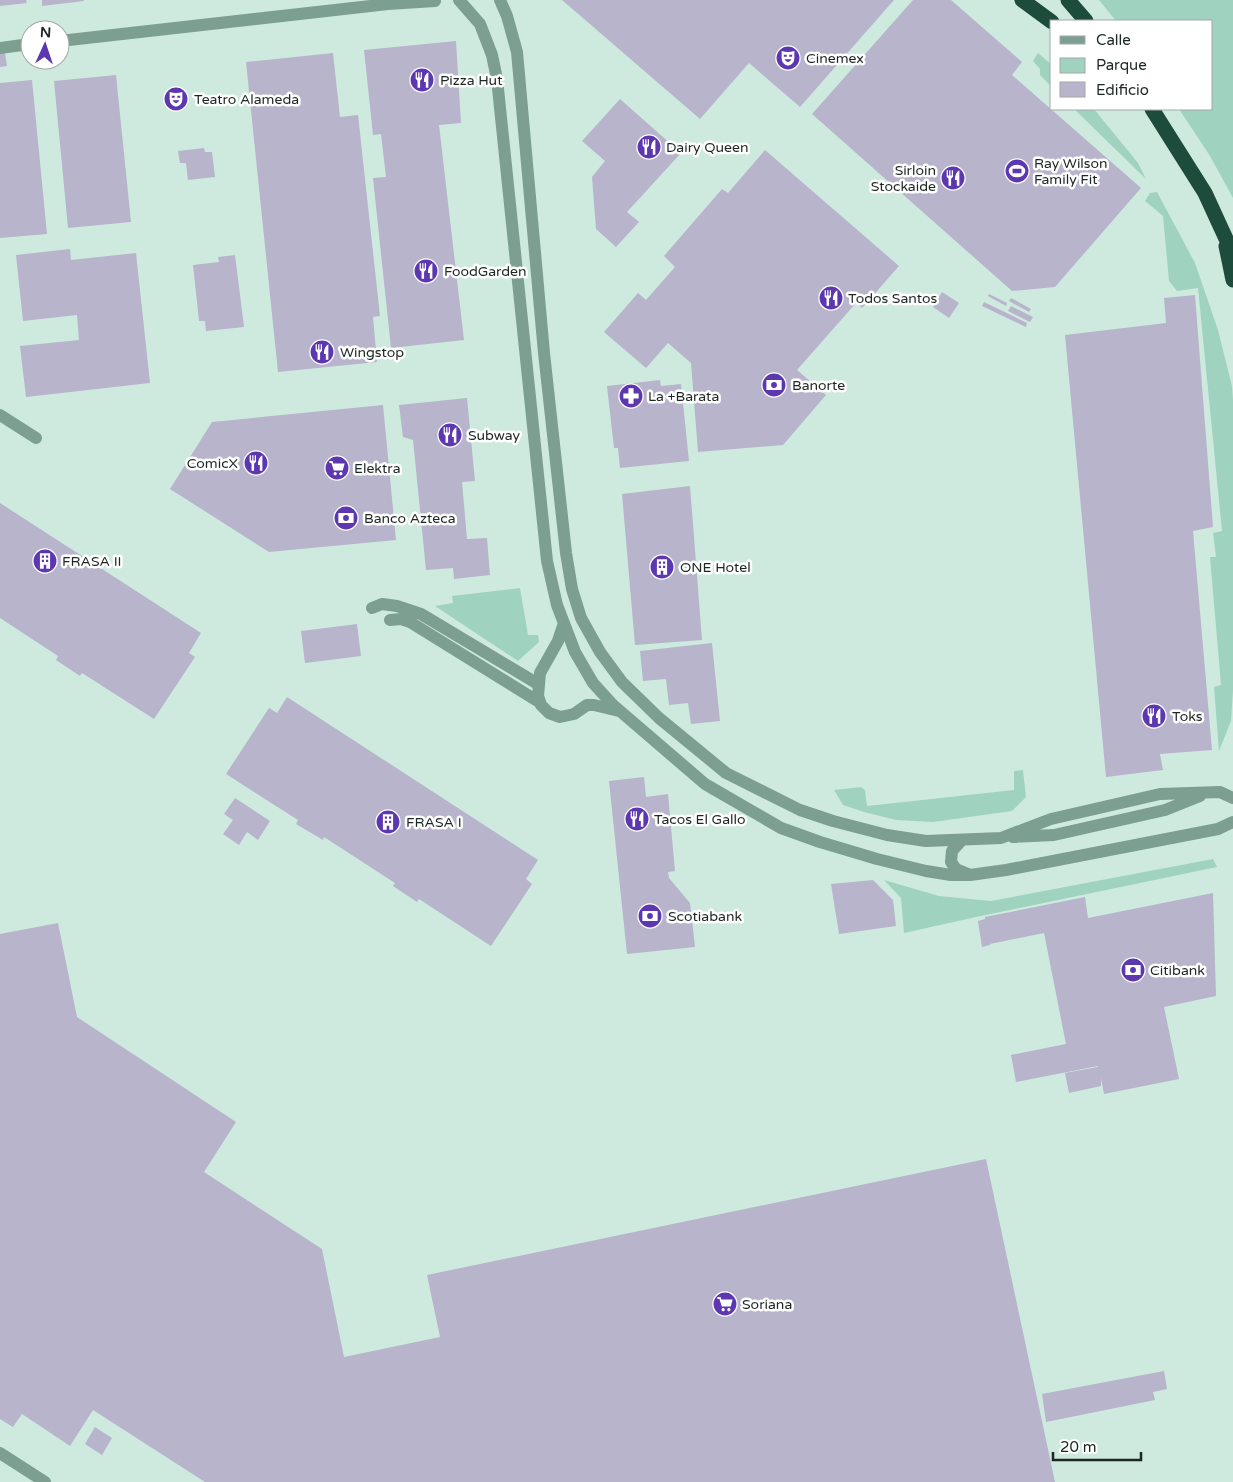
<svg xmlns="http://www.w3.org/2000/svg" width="1233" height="1482" viewBox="0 0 1233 1482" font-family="'Varela Round',sans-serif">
<rect width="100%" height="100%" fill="#ceeade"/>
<!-- green -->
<path fill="#9fd3bf" d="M1099 0H1233V198L1210 156 1179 109H1212V21H1116Z
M1038 53 1052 65V87L1040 75V69L1033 61Z
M1074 109H1094L1138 163 1146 179Z
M1157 192 1195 263 1218 330 1232 386 1233 400V690L1231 721 1219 751 1214 687 1221 685 1210 557H1216L1213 533 1222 531 1198 288 1177 291 1169 281 1163 216 1145 201 1150 193Z
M520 588 528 635H538L539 642 518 661 435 606 453 603 452 596Z
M1023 770 1026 797 1012 811 933 822 896 820 864 812 843 805 834 790 861 787 865 790 867 806 1014 790V771Z
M1213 859 1217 867 976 917 904 933 901 898 884 880 939 896 991 901Z"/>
<!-- building -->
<path fill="#b7b4cc" d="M0 0H26L27 3 0 6Z
M42 0H84V1L42 6Z
M562 0H894L800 107 749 63 700 119Z
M913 0H951L1022 62 1012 75 1141 188 1055 287 1012 291 812 114Z
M456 41 461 123 439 125 464 340 391 348 373 178 386 177 381 134 373 135 364 50Z
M0 53H5L7 66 0 67Z
M333 53 340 117 358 115 380 316 373 317 377 362 278 372 246 62Z
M116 75 131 222 68 228 54 81Z
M32 80 47 234 0 238V83Z
M620 99 681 153 627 212 639 222 616 247 596 229 592 177 605 161 582 141Z
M204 148 205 152H212L215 177 188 180 186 163H180L178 151Z
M765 150 899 266 862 308 856 303 797 370 826 395 783 445 698 452 691 363 668 343 646 368 604 332 638 293 646 300 675 267 664 256 722 189 728 193Z
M70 249 71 260 136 253 150 383 26 397 20 346 79 340 77 315 23 321 16 255Z
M235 255 244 327 206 331 205 321H199L193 265 219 262 218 257Z
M942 292 959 303 949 318 933 307Z
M989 294 1007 303 1006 306 988 296Z
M1195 295 1213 527 1193 531 1212 750 1160 754 1163 770 1106 777 1065 335 1166 323 1164 298Z
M1011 298 1031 309 1029 312 1009 301Z
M984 302 1027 323 1026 327 982 306Z
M1011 306 1033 317 1030 322 1008 311Z
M660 380 661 386 681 384 689 461 620 468 618 448H614L607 386Z
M467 398 475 481 462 482 467 539 487 538 490 575 454 579 453 568 426 570 413 440 403 437 399 405Z
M383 405 396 540 269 552 170 489 212 422Z
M690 486 702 640 635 645 622 494Z
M0 503 201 633 189 653 195 657 154 719 82 673 80 676 56 660 58 656 0 618Z
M357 624 361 656 305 663 301 631Z
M712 643 720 721 691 724 688 703 669 705 666 679 643 681 640 651Z
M287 697 538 860 526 879 532 884 491 946 419 899 417 902 393 886 395 883 324 837 323 840 296 824 298 820 226 774 269 708 277 713Z
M644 777 646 797 668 794 675 871 668 872 669 878 690 903 695 947 627 954 609 781Z
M235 798 270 821 258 840 247 832 239 845 223 834 233 820 224 814Z
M873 880 893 900 896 926 839 934 831 884Z
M1213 893 1216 996 1164 1007 1179 1079 1104 1094 1101 1078V1086L1069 1093 1065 1073 1098 1067V1066L1016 1082 1011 1055 1066 1044 1044 933 990 944V945L982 947 978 921 985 919V917L1085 897 1088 918Z
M58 923 77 1017 236 1122 204 1172 322 1249 344 1357 440 1337 427 1275 986 1159 1055 1482H205L93 1410 70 1446 22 1414 13 1427 0 1419V934Z
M1164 1371 1167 1389 1153 1392 1155 1400 1046 1422 1042 1394Z
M95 1427 112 1438 102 1455 85 1444Z"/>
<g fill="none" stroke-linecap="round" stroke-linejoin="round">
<!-- minor -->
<path stroke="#7c9f91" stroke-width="12" d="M459 0 480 24 492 55 497 79 547 561 557 605 575 652 593 683 613 705 705 784 781 828 820 842 877 859 926 871 951 875H970L1006 870 1218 829 1233 822
M500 0 507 16 517 52 544 353 566 553 572 589 581 618 600 652 622 682 659 718 726 773 800 810 833 821 887 835 926 841 1001 838 1051 819 1160 794 1220 792 1233 798
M60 41 388 4 435 1
M0 48 30 44
M0 415 36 438
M372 608 382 604 397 606 421 614 538 684
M390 620 401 619 410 622 539 702
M564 623 558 641 540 673 538 696 541 705 549 713 560 717 574 714 587 705H594L619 711
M1013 837 1054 835 1165 810 1200 796
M962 840 952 851 951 862 956 869 968 874
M0 1453 45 1482"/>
<!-- highway -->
<path stroke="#1d4c3d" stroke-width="15" d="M1022 0 1052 22
M1068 0 1086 21
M1152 109 1205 193 1233 254
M1226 246 1233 280"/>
</g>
<!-- icons -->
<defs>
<symbol id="theatre-disc" viewBox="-11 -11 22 22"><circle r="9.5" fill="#5c37af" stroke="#fff"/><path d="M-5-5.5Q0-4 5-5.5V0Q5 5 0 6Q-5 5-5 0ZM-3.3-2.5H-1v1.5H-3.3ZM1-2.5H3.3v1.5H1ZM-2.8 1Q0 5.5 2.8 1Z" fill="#fff"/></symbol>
<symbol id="restaurant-disc" viewBox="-11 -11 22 22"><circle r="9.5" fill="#5c37af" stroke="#fff"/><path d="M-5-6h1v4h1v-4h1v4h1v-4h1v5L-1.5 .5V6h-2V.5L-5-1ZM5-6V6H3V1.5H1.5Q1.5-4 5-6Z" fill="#fff"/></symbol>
<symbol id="stadium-disc" viewBox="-11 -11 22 22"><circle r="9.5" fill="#5c37af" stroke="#fff"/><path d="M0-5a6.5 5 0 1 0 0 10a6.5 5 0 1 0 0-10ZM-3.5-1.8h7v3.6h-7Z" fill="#fff"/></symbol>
<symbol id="bank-disc" viewBox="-11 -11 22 22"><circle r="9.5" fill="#5c37af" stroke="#fff"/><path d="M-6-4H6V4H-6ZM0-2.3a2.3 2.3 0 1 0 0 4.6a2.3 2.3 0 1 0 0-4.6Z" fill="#fff"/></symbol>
<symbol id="pharmacy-disc" viewBox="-11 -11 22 22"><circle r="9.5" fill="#5c37af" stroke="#fff"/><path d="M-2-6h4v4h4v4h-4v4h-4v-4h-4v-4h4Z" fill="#fff"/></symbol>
<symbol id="supermarket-disc" viewBox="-11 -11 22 22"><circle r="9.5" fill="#5c37af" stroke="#fff"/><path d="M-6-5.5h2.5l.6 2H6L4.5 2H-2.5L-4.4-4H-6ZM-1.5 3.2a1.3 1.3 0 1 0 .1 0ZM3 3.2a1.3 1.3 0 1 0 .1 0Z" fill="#fff"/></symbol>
<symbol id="building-disc" viewBox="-11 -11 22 22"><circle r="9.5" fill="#5c37af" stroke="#fff"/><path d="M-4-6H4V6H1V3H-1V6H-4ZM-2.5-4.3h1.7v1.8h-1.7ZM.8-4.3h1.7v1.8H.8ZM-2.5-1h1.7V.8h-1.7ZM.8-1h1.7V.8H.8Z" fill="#fff"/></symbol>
</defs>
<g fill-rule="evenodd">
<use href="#theatre-disc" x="774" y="44" width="28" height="28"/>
<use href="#restaurant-disc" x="408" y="66" width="28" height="28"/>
<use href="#theatre-disc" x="162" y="85" width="28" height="28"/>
<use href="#restaurant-disc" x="635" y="133" width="28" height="28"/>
<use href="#stadium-disc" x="1003" y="157" width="28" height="28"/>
<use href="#restaurant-disc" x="939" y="164" width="28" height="28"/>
<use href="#restaurant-disc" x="412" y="257" width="28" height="28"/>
<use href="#restaurant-disc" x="817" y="284" width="28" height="28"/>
<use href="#restaurant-disc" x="308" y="338" width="28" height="28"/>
<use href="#bank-disc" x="760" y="371" width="28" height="28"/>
<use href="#pharmacy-disc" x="617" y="382" width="28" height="28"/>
<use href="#restaurant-disc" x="436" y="421" width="28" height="28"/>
<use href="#restaurant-disc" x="242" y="449" width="28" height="28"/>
<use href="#supermarket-disc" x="323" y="454" width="28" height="28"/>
<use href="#bank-disc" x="332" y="504" width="28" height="28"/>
<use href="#building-disc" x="31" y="547" width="28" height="28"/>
<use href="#building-disc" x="648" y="553" width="28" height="28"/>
<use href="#restaurant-disc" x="1140" y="702" width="28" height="28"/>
<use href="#restaurant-disc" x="623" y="805" width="28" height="28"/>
<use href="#building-disc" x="374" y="808" width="28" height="28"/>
<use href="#bank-disc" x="636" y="902" width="28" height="28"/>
<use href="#bank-disc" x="1119" y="956" width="28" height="28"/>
<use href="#supermarket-disc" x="711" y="1290" width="28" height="28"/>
</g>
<g text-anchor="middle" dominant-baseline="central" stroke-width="5" stroke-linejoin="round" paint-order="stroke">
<!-- poi labels -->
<g font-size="14" fill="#1c2622" stroke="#fff" text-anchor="start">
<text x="806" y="58">Cinemex</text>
<text x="440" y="80">Pizza Hut</text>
<text x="194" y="99">Teatro Alameda</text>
<text x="666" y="147">Dairy Queen</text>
<text x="1034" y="163">Ray Wilson<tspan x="1034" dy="16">Family Fit</tspan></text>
<text x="936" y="170" text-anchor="end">Sirloin<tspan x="936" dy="16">Stockaide</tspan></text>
<text x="444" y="271">FoodGarden</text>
<text x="848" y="298">Todos Santos</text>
<text x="340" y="352">Wingstop</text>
<text x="792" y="385">Banorte</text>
<text x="648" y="396">La +Barata</text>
<text x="468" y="435">Subway</text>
<text x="238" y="463" text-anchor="end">ComicX</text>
<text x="354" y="468">Elektra</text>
<text x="364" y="518">Banco Azteca</text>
<text x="62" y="561">FRASA II</text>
<text x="680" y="567">ONE Hotel</text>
<text x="1172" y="716">Toks</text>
<text x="654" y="819">Tacos El Gallo</text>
<text x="406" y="822">FRASA I</text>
<text x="668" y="916">Scotiabank</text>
<text x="1150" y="970">Citibank</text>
<text x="742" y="1304">Soriana</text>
</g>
</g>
<!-- legend -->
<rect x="1050" y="20" width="162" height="90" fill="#ffffff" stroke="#a4a8a7"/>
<rect x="1060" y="36" width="25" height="8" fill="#7c9f91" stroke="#a4a8a7"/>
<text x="1096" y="45" font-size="15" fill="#1c2622">Calle</text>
<rect x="1060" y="58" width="25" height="15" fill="#9fd3bf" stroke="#a4a8a7"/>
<text x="1096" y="70" font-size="15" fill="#1c2622">Parque</text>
<rect x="1060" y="82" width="25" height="15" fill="#b7b4cc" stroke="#a4a8a7"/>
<text x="1096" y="95" font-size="15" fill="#1c2622">Edificio</text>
<!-- north arrow -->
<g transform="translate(45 45) rotate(3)"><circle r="24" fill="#ffffff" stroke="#a4a8a7"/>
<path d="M0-4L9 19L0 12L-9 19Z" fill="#5c37af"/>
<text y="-8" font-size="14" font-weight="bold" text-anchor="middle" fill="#1c2622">N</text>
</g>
<!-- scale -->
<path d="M1053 1452v8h88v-8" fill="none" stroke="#1c2622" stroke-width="2.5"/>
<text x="1060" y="1452" font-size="15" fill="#1c2622" stroke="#ffffff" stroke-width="4" paint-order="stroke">20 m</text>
</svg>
